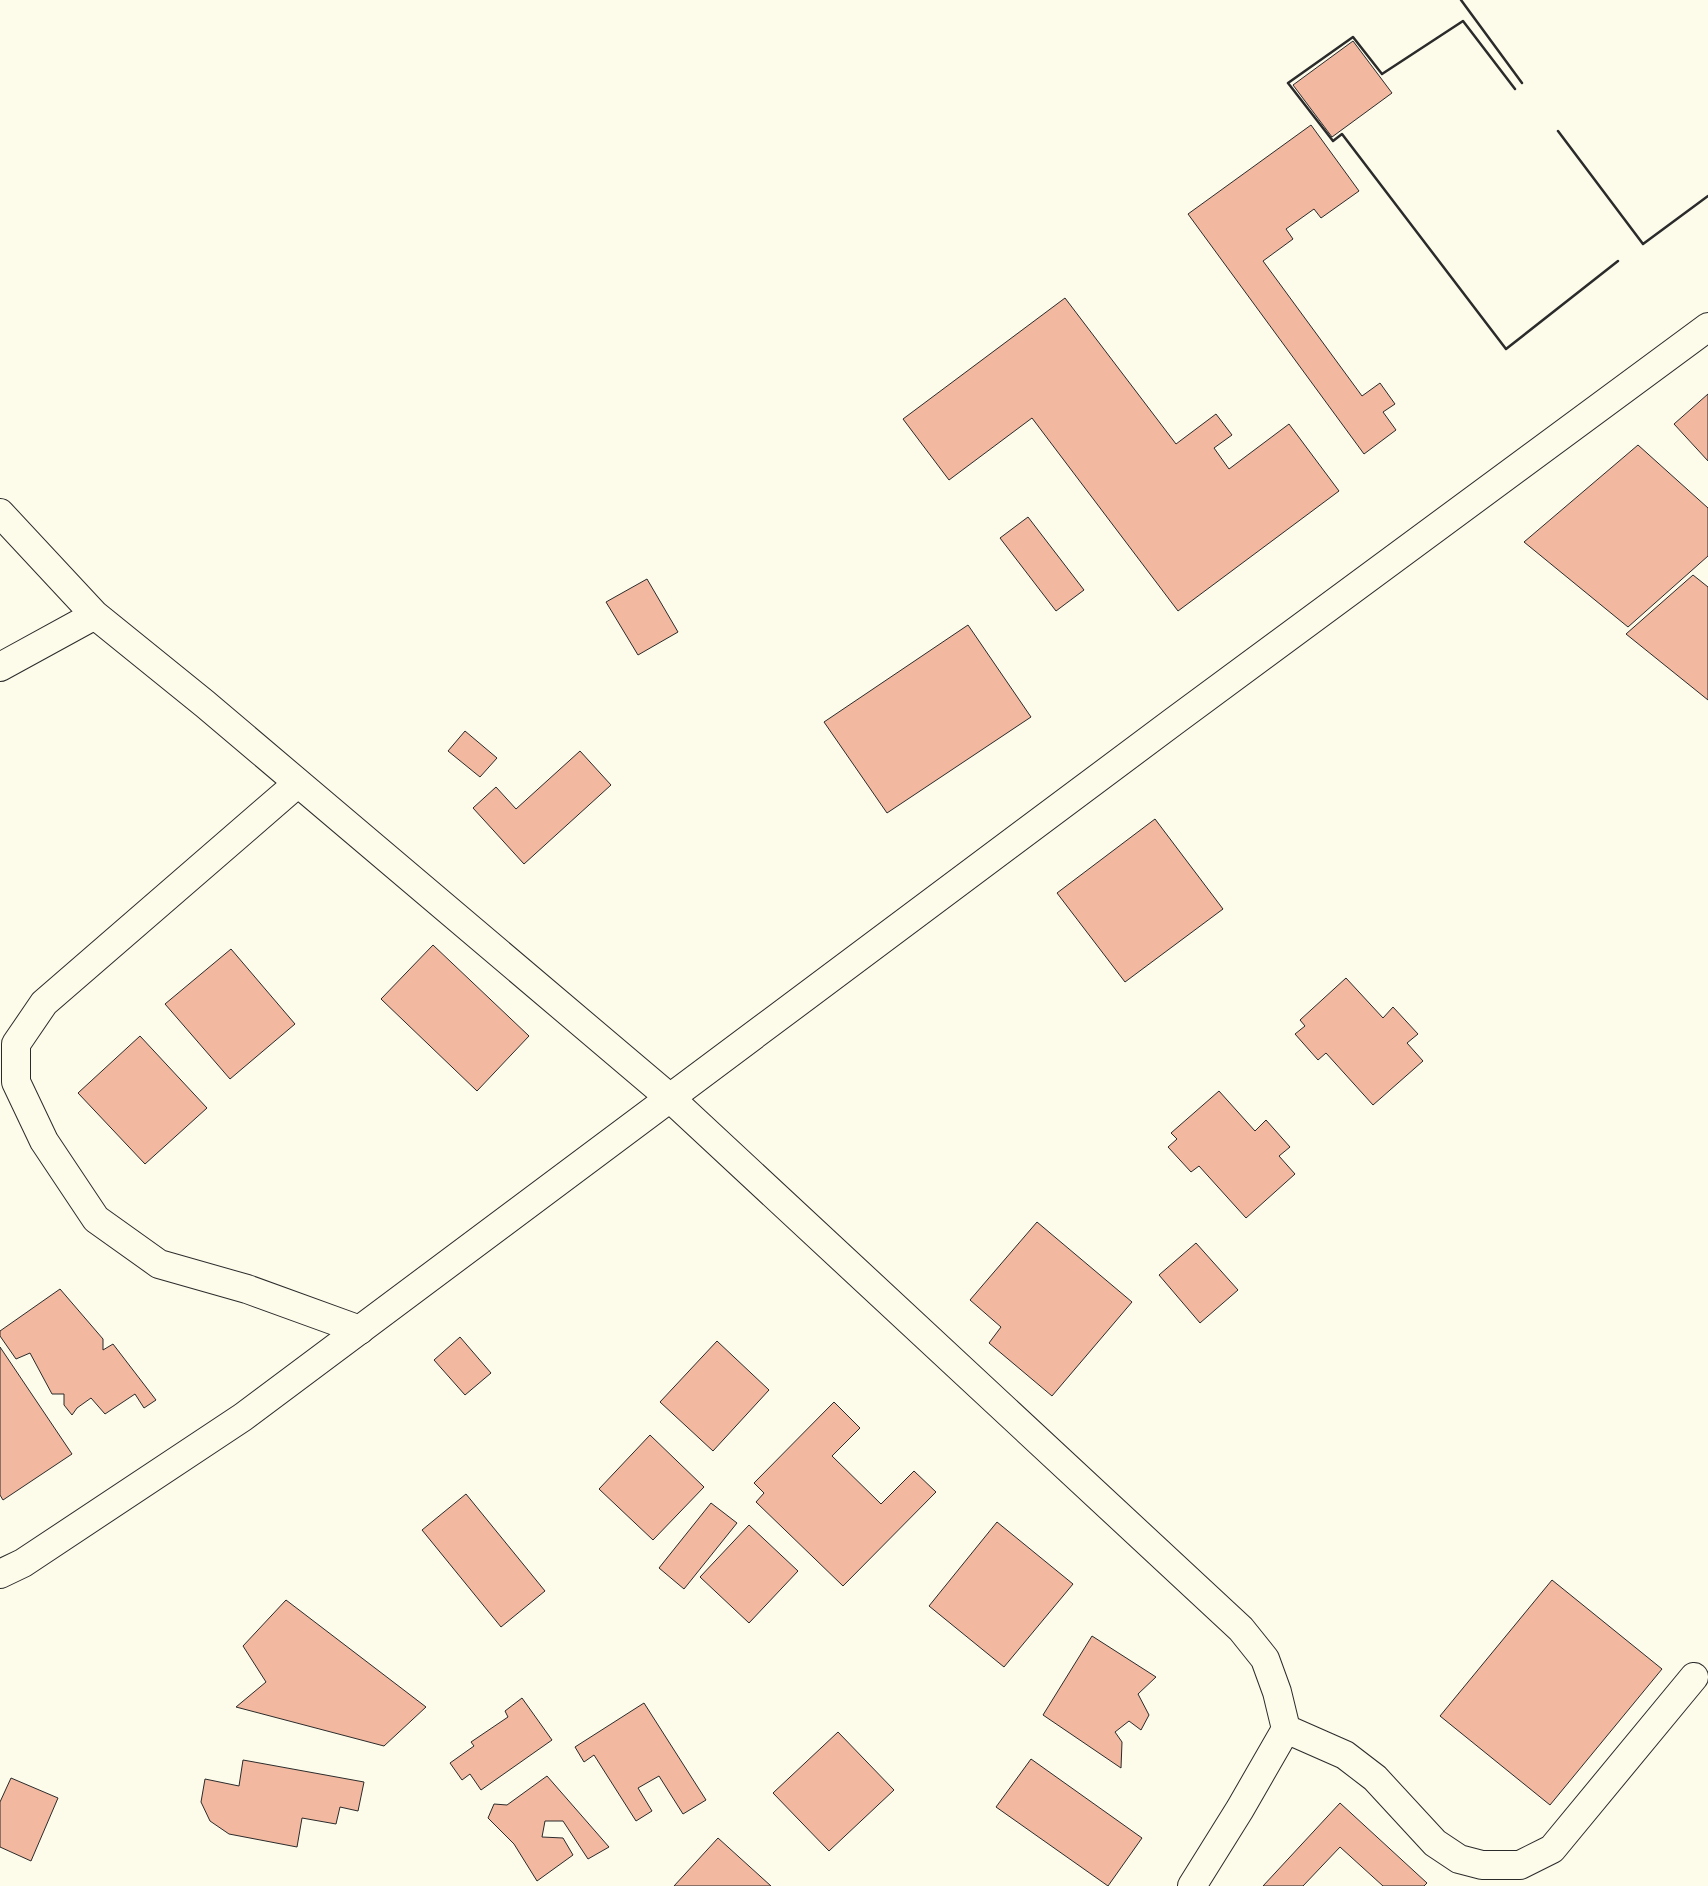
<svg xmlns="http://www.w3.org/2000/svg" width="1708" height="1886" viewBox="0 0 1708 1886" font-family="Cabin,sans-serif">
<rect width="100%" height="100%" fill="#fdfbea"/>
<!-- building -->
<path fill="#f2b8a0" stroke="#2b2b2b" d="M1353 41 1392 93 1332 137 1293 85Z
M1311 125 1359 191 1321 218 1314 209 1286 229 1293 239 1263 261 1362 396 1380 383 1395 404 1383 412 1396 430 1364 454 1188 214Z
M1065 298 1176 444 1216 414 1232 435 1214 448 1229 469 1289 424 1339 491 1178 611 1032 418 949 480 903 419Z
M1708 394V461L1674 424Z
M1638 445 1708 508V556L1628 627 1524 542Z
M1028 517 1084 590 1056 611 1000 538Z
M1693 575 1708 587V700L1626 634Z
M647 579 678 632 638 655 606 602Z
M968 625 1031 717 887 813 824 722Z
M465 731 497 758 480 777 448 751Z
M580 751 611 785 524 864 473 808 496 787 516 809Z
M1155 819 1223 909 1125 982 1057 893Z
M433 945 529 1036 477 1091 381 999Z
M231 949 295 1024 230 1079 165 1004Z
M1346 978 1383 1018 1393 1007 1418 1034 1407 1043 1423 1061 1373 1105 1326 1053 1318 1060 1295 1034 1305 1026 1300 1020Z
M140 1036 207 1108 145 1164 78 1093Z
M1219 1091 1255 1131 1266 1120 1290 1147 1279 1156 1295 1174 1246 1218 1199 1166 1191 1172 1168 1147 1177 1139 1171 1133Z
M1037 1222 1132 1302 1052 1396 989 1343 1001 1327 970 1300Z
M1196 1243 1238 1290 1200 1323 1159 1275Z
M60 1289 103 1339V1350L113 1344 156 1400 144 1408 135 1394 105 1414 91 1398 77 1408 72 1415 64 1405V1394H52L30 1353 16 1359 0 1336V1331Z
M460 1337 491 1373 465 1395 434 1360Z
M717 1341 769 1390 713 1451 660 1402Z
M0 1347 72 1454 3 1500 0 1495Z
M834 1402 860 1428 832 1456 881 1504 914 1471 936 1492 843 1586 756 1502 764 1493 754 1483Z
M650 1435 704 1487 653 1540 599 1489Z
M466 1494 545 1591 501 1627 422 1530Z
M711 1503 737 1523 684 1589 659 1568Z
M997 1522 1073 1584 1004 1667 929 1606Z
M749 1525 798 1571 749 1623 700 1577Z
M1552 1580 1662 1669 1550 1805 1440 1716Z
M286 1600 426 1707 384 1746 236 1707 266 1682 243 1646Z
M1092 1636 1156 1677 1138 1694 1149 1715 1141 1730 1129 1721 1115 1732 1122 1742 1121 1768 1043 1715Z
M522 1698 552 1740 481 1790 470 1774 462 1780 450 1763 474 1746 471 1742 508 1717 505 1711Z
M644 1703 706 1800 683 1814 659 1776 638 1788 652 1811 636 1821 594 1755 584 1762 575 1747Z
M838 1732 894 1790 829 1851 773 1793Z
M1031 1759 1142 1838 1108 1886 996 1807Z
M243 1760 364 1782 358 1811 340 1807 336 1824 302 1818 297 1847 229 1834 210 1821 201 1802 205 1779 239 1786Z
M547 1776 609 1847 588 1859 563 1821H545L542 1837 563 1838 573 1855 537 1881 514 1844 488 1818 494 1804 507 1805Z
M11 1778 58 1798 31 1861 0 1847V1802Z
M1340 1803 1427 1883 1424 1886H1383L1340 1847 1303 1886H1263Z
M718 1838 771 1886H674Z"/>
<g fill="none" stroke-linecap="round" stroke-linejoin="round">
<defs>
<path id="street" d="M0 513 95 615 205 704 670 1098 1241 1629 1265 1659 1277 1692 1286 1729 1240 1809 1192 1886
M0 667 95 615
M298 783 44 1003 16 1044V1082L44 1141 96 1219 159 1264 247 1289 360 1330
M1286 1729 1345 1755 1375 1778 1435 1843 1459 1859 1482 1865H1520L1552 1849 1694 1677"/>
<path id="secondary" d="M0 1574 23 1563 243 1417 1173 722 1708 327"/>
</defs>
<!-- street casing -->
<use href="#street" stroke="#2b2b2b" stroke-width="30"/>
<!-- secondary casing -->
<use href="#secondary" stroke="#2b2b2b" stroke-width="30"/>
<!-- street -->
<use href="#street" stroke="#fdfbea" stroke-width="28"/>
<!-- secondary -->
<use href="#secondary" stroke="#fdfbea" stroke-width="28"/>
<!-- wall -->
<path stroke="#2b2b2b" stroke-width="2.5" d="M1461 0 1522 83
M1515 89 1463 21 1382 74 1353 37 1288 83 1333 141 1342 134 1506 349 1618 261
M1558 131 1643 244 1708 196"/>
</g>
</svg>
